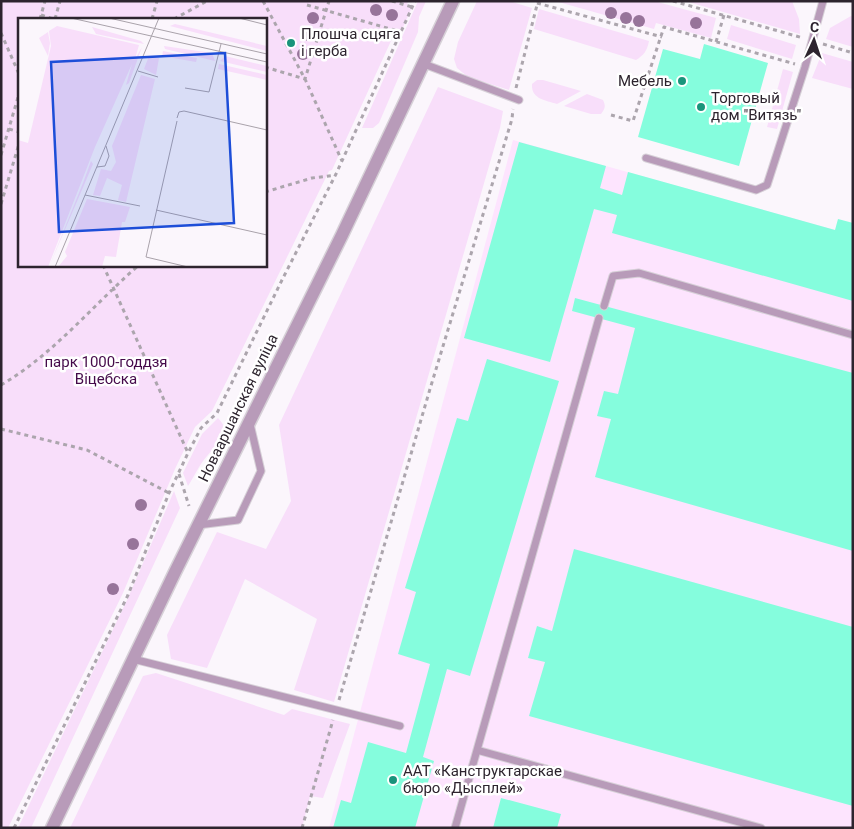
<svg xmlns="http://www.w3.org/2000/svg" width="854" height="829" viewBox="0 0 854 829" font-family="Roboto,sans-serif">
<rect width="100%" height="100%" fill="#fbf6fc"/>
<!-- built -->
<path fill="#fde4fe" d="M513 140 853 235V828H329Z"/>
<!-- green -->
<path fill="#f8defa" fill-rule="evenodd" d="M1 1H408L407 6 412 7 401 32 396 30 332 170 329 171 212 411 195 427 175 469 123 593 8 828H1ZM19 19H265V265H19Z
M418 1H426L419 17 418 32 379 123 373 128H362Z
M477 1H509L532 8 509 90 468 77 457 68 454 59 458 42Z
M555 1H654L716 18 711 38 656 23 654 29Z
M685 1H792L799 19 800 34Z
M539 9 649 41C647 51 644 55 636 60L534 29Z
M851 16 853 17V47L826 39 830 28Z
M731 25 796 45 792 59 727 39Z
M822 53 853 62V89L812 78Z
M783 69 793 72 777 129 767 127Z
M537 80H543L581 91 557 104C545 100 531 99 532 84Z
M438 87 503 111 500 128 334 702 294 690 317 619 245 579 207 668 171 659 167 635 217 532 266 549 291 501 279 425Z
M587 94 603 100C606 106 605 109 601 114H591L564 106Z
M218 418C236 438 218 442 207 456 199 465 194 477 188 486L183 473 202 434Z
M174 491 180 508 31 828H18L128 598Z
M156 673 284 715 292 709 350 724 323 798 310 796 302 828H70L143 676Z"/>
<!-- building -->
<path fill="#85fddd" d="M704 44 768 63 739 166 638 137 663 49 700 59Z
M519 142 606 166 600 188 622 195 628 172 835 230 838 219 853 223V301L612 233 617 215 594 209 550 362 464 338Z
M575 298 853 373V551L595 477 611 419 597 416 604 391 618 394 635 328 572 311Z
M487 359 559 381 470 676 447 669 423 757 434 761 415 828H333L341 800 351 803 368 742 406 753 430 664 398 654 416 592 405 588 457 418 468 421Z
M574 549 853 627V806L529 716 545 662 528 658 537 626 552 631Z
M501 798 561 814 557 828H493Z"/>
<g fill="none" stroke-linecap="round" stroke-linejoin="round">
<defs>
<path id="service" d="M424 64 519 100
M646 158 756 190 767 185 805 67 823 1
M604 306 613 276 639 273 853 335
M198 525 238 520 261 471 250 424
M133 659 400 726
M477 750 761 828
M455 828 599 318"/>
<path id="minor" d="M52 828 175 572 342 235 453 1"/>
</defs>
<!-- service casing -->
<use href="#service" stroke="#d6d0d7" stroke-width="9"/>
<!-- minor casing -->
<use href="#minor" stroke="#d6d0d7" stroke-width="15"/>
<!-- path -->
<path stroke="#aca5ad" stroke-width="3" stroke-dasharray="4 4" stroke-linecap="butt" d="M263 1 305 79 342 161
M392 1 412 7
M673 1 803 38
M537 3 662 37
M307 5 401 32
M41 15 53 19
M40 19 45 1
M55 19 60 1
M152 19 157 1
M174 19 207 1
M1 33 19 74
M716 42 724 15
M823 44 853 53
M265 67 305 79 329 1
M516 88 538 1
M611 115 633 121 664 27 795 64
M9 129 19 132
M1 155 19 94
M265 192 312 178 336 175
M1 204 19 144
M103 265 188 453
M1 385C54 354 93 305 139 265
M1 429 87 450 169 493
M179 474 189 506
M339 700 430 389 512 119 513 109
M14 828 128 595 169 493 188 453 201 428 217 413 282 280 336 174 415 1
M302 828 333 720"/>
<!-- service -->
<use href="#service" stroke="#b89bb9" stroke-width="7"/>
<!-- minor -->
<use href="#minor" stroke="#b89bb9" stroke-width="12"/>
</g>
<!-- trees -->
<g fill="#97749a">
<circle cx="376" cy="10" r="6"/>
<circle cx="611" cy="13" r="6"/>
<circle cx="392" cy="15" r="6"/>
<circle cx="313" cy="18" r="6"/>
<circle cx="626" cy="18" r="6"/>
<circle cx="639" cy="21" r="6"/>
<circle cx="696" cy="23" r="6"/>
<circle cx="308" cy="35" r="6"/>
<circle cx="303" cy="54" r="6"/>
<circle cx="141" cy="505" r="6"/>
<circle cx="133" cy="544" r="6"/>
<circle cx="113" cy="589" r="6"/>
</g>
<!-- markers -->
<g fill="#19947b" stroke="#fff" stroke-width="2">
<circle cx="291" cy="43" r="5"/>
<circle cx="682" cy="81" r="5"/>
<circle cx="701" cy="107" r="5"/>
<circle cx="393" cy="780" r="5"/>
</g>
<g text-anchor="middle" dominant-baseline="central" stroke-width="5" stroke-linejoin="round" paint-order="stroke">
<!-- poi labels -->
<g font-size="15" fill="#2d242e" stroke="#fff" text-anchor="start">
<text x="301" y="34">Плошча сцяга<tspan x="301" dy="17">і герба</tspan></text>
<text x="672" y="81" text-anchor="end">Мебель</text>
<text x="711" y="98">Торговый<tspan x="711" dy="17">дом "Витязь"</tspan></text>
<text x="403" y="771">ААТ «Канструктарскае<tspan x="403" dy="17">бюро «Дысплей»</tspan></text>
</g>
<!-- park labels -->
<g font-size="15" fill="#450a4a" stroke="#fff">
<text x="106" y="362">парк 1000-годдзя<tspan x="106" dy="17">Віцебска</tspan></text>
</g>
<!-- street labels -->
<g font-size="15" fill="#2d242e" stroke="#fff">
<text transform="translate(238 408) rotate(-64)">Новааршанская вуліца</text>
</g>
</g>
<!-- overview -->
<g transform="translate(18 18)">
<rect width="249" height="249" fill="#fbf6fc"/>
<path d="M157 6 249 28V33L152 8ZM39 8 121 27 117 41 124 29 111 65 108 67 114 46 77 129 30 249H0V122L10 125 33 28 31 13ZM74 9 123 23 126 26 78 16ZM30 14 32 25 30 38 21 20ZM146 28 194 35 197 43 147 31ZM145 33 179 40 178 44 144 38ZM131 38 141 40 138 57 126 51ZM207 38 249 48V54L202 43ZM201 46 249 57V62L200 51ZM123 57 137 61 136 65 108 184 100 182 104 167 89 160 82 178 75 177 83 151 93 153 98 144 94 128ZM73 143 75 146 31 249 65 165ZM69 181 112 189 107 204H104L98 239 87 238 84 249H40L49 238 47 234Z" fill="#f8defa"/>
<path fill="none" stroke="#a9a2aa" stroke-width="1" d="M53 0 249 44M91 0 249 36M221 0 249 7M120 53 140 59M167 70 191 74 203 26M159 100 161 94 166 93 249 112M159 103 128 239 170 249M79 149 87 148 91 138 88 128M67 177 122 188M138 192 249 217M37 249 141 0"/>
<path fill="#1d4ed8" fill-opacity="0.15" stroke="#1d4ed8" stroke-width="2.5" d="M207 35 216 205 41 214 33 44Z"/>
<rect width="249" height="249" fill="none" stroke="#2d242e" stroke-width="2.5"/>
</g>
<!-- border -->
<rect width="854" height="829" fill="none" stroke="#2d242e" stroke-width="5"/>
<!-- north arrow -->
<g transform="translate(814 40) rotate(3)" stroke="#ffffff" stroke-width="4" paint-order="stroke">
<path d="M0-4L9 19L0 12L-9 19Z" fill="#2d242e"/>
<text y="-8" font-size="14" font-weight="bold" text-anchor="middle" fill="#2d242e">С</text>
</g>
</svg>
